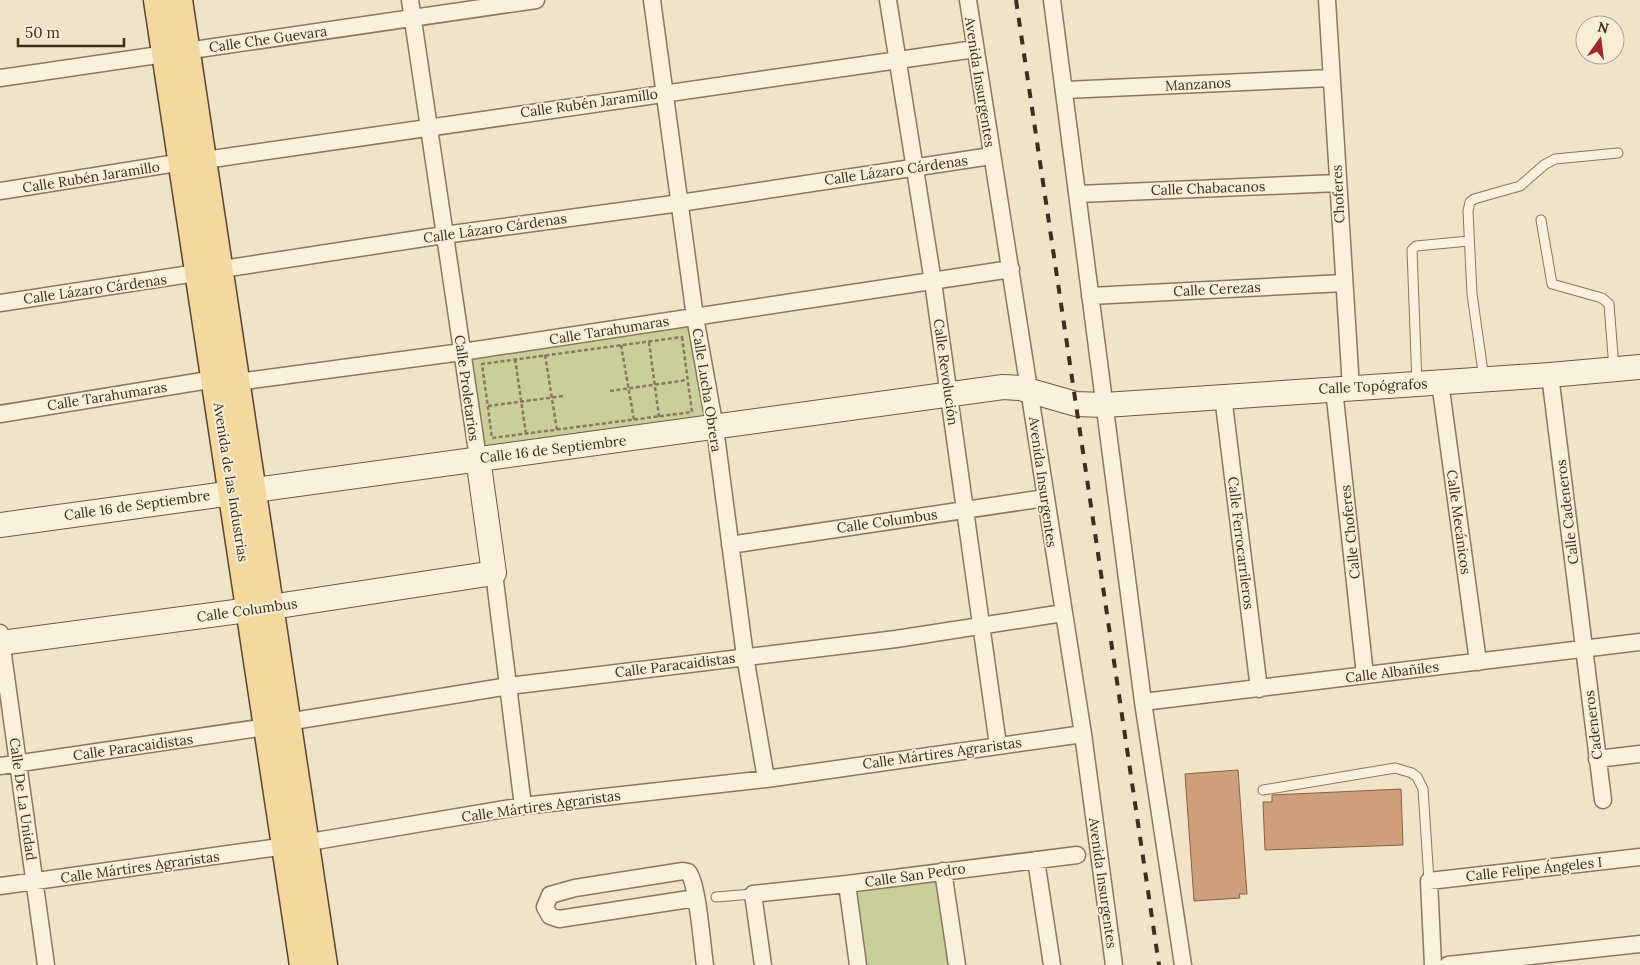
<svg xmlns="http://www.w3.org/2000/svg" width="1640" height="965" viewBox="0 0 1640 965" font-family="Lora,serif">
<rect width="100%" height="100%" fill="#f0e4c8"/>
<!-- green -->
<path fill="#c9cf9b" d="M695 317 715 428 478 458 462 352Z
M943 871 957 965H858L847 884Z"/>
<!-- building -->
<path fill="#cf9f7d" stroke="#8d5f41" d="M1238 770 1247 894H1239L1240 898 1194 901 1185 774Z
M1401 789 1403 845 1265 850 1263 802H1272V795Z"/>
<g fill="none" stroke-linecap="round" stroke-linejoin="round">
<defs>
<path id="lane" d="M1541 220 1552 284 1602 298 1609 304 1614 369
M1484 379 1472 294 1468 211 1470 202 1474 199 1520 186 1544 165 1555 159 1618 153
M1417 384 1412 250 1416 246 1469 241
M1263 790 1395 768 1412 773 1417 777 1423 789 1429 881
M716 897 753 894"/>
<path id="street" d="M410 0 478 458
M652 0 695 317 715 428 745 656 766 779
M888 0 933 282 998 745
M968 0 1083 734 1114 965
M1052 0 1143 702 1183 965
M1327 0 1351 388
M0 78 536 0
M1065 90 1331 78
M205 160 975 49
M0 191 183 162
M1078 194 1338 183
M1090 296 1343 283
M0 303 444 235 680 203 991 156
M1550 375 1603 800
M237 382 462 352 1011 269
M1440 382 1478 662
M1334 389 1365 675
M1223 396 1259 689
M0 414 215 379
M730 545 1045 498
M494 573 523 806
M0 633 46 965
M1143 702 1640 642
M287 722 509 686 896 639 1063 613
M1597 759 1640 754
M0 766 266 727
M1036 860 1052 965
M943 871 957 965
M847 884 858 965
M0 886 286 846 523 806 766 779 1083 734
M696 898 559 919 550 916 545 907 550 895 575 888 683 871 688 872C698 883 702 947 705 965
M763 965 753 894 847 884 1077 855
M1433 965 1429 881 1640 857
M1448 965 1640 944"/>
<path id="secondary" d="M0 525 1003 387 1020 388 1076 404 1105 405 1550 375 1640 367
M0 643 271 607 494 573 478 458"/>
<path id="primary" d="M157 0 303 965
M179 0 324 965"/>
</defs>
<!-- lane casing -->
<use href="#lane" stroke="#8d765c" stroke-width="11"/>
<!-- street casing -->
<use href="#street" stroke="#8d765c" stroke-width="19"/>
<!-- secondary casing -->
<use href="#secondary" stroke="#6f573f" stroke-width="26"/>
<!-- primary casing -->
<use href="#primary" stroke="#5b4430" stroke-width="29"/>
<!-- path -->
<path stroke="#8d765c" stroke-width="2.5" stroke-dasharray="4 2.5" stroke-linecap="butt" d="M682 337 692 412 492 438 482 364Z
M649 342 659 417
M621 345 634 420
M545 355 557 430
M515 359 526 434
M610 391 687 380
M488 406 563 396"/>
<!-- lane -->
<use href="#lane" stroke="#faf1dc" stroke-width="9"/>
<!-- street -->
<use href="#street" stroke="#faf1dc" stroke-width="16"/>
<!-- secondary -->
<use href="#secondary" stroke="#faf1dc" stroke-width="24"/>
<!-- primary -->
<use href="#primary" stroke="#f3d9a0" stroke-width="26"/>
<!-- rail -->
<path stroke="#3d2e20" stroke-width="4" stroke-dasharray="9 9" stroke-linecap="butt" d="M1016 0 1159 965"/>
</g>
<g text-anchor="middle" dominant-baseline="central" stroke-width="4" stroke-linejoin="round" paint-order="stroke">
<!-- street labels -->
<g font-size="14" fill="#3d2e20" stroke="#f7eed8">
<text transform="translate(268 39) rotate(-8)">Calle Che Guevara</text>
<text transform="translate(980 82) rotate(81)">Avenida Insurgentes</text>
<text transform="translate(1198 84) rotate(-3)">Manzanos</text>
<text transform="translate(589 103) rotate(-8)">Calle Rubén Jaramillo</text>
<text transform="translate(896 170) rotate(-8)">Calle Lázaro Cárdenas</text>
<text transform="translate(91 177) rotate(-9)">Calle Rubén Jaramillo</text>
<text transform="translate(1208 188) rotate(-2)">Calle Chabacanos</text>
<text transform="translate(1338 194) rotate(-93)">Choferes</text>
<text transform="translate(495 228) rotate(-8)">Calle Lázaro Cárdenas</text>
<text transform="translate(95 289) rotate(-8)">Calle Lázaro Cárdenas</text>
<text transform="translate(1217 289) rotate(-3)">Calle Cerezas</text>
<text transform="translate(609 330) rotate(-9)">Calle Tarahumaras</text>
<text transform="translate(946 372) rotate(82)">Calle Revolución</text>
<text transform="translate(1373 386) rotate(-3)">Calle Topógrafos</text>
<text transform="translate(467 388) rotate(82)">Calle Proletarios</text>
<text transform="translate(707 390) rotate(81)">Calle Lucha Obrera</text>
<text transform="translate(107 396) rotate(-9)">Calle Tarahumaras</text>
<text transform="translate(553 449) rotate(-7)">Calle 16 de Septiembre</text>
<text transform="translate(231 482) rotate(81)">Avenida de las Industrias</text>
<text transform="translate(1043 482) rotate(82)">Avenida Insurgentes</text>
<text transform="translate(137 505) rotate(-8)">Calle 16 de Septiembre</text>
<text transform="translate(1567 512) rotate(-97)">Calle Cadeneros</text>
<text transform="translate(887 521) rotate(-8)">Calle Columbus</text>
<text transform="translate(1459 522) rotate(82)">Calle Mecánicos</text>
<text transform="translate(1350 532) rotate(-96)">Calle Choferes</text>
<text transform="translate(1241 543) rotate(83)">Calle Ferrocarrileros</text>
<text transform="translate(247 610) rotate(-8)">Calle Columbus</text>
<text transform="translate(675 665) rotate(-7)">Calle Paracaidistas</text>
<text transform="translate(1392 672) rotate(-7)">Calle Albañiles</text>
<text transform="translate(1593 725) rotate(-97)">Cadeneros</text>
<text transform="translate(133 747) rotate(-8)">Calle Paracaidistas</text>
<text transform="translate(942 753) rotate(-8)">Calle Mártires Agraristas</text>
<text transform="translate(23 799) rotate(82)">Calle De La Unidad</text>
<text transform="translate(541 806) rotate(-8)">Calle Mártires Agraristas</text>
<text transform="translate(140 867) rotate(-8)">Calle Mártires Agraristas</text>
<text transform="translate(1534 869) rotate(-6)">Calle Felipe Ángeles I</text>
<text transform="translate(915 875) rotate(-8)">Calle San Pedro</text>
<text transform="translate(1103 883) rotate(82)">Avenida Insurgentes</text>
</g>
</g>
<!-- north arrow -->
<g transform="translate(1600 40) rotate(14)"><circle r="24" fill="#f7eed8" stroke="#ada18e"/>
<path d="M0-4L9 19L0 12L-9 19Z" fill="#9e2a2b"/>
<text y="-8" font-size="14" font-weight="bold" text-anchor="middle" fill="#3d2e20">N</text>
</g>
<!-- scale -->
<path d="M18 38v8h106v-8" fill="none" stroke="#3d2e20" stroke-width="2.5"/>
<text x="25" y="38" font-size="15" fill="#3d2e20" stroke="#f7eed8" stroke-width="4" paint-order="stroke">50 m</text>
</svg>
